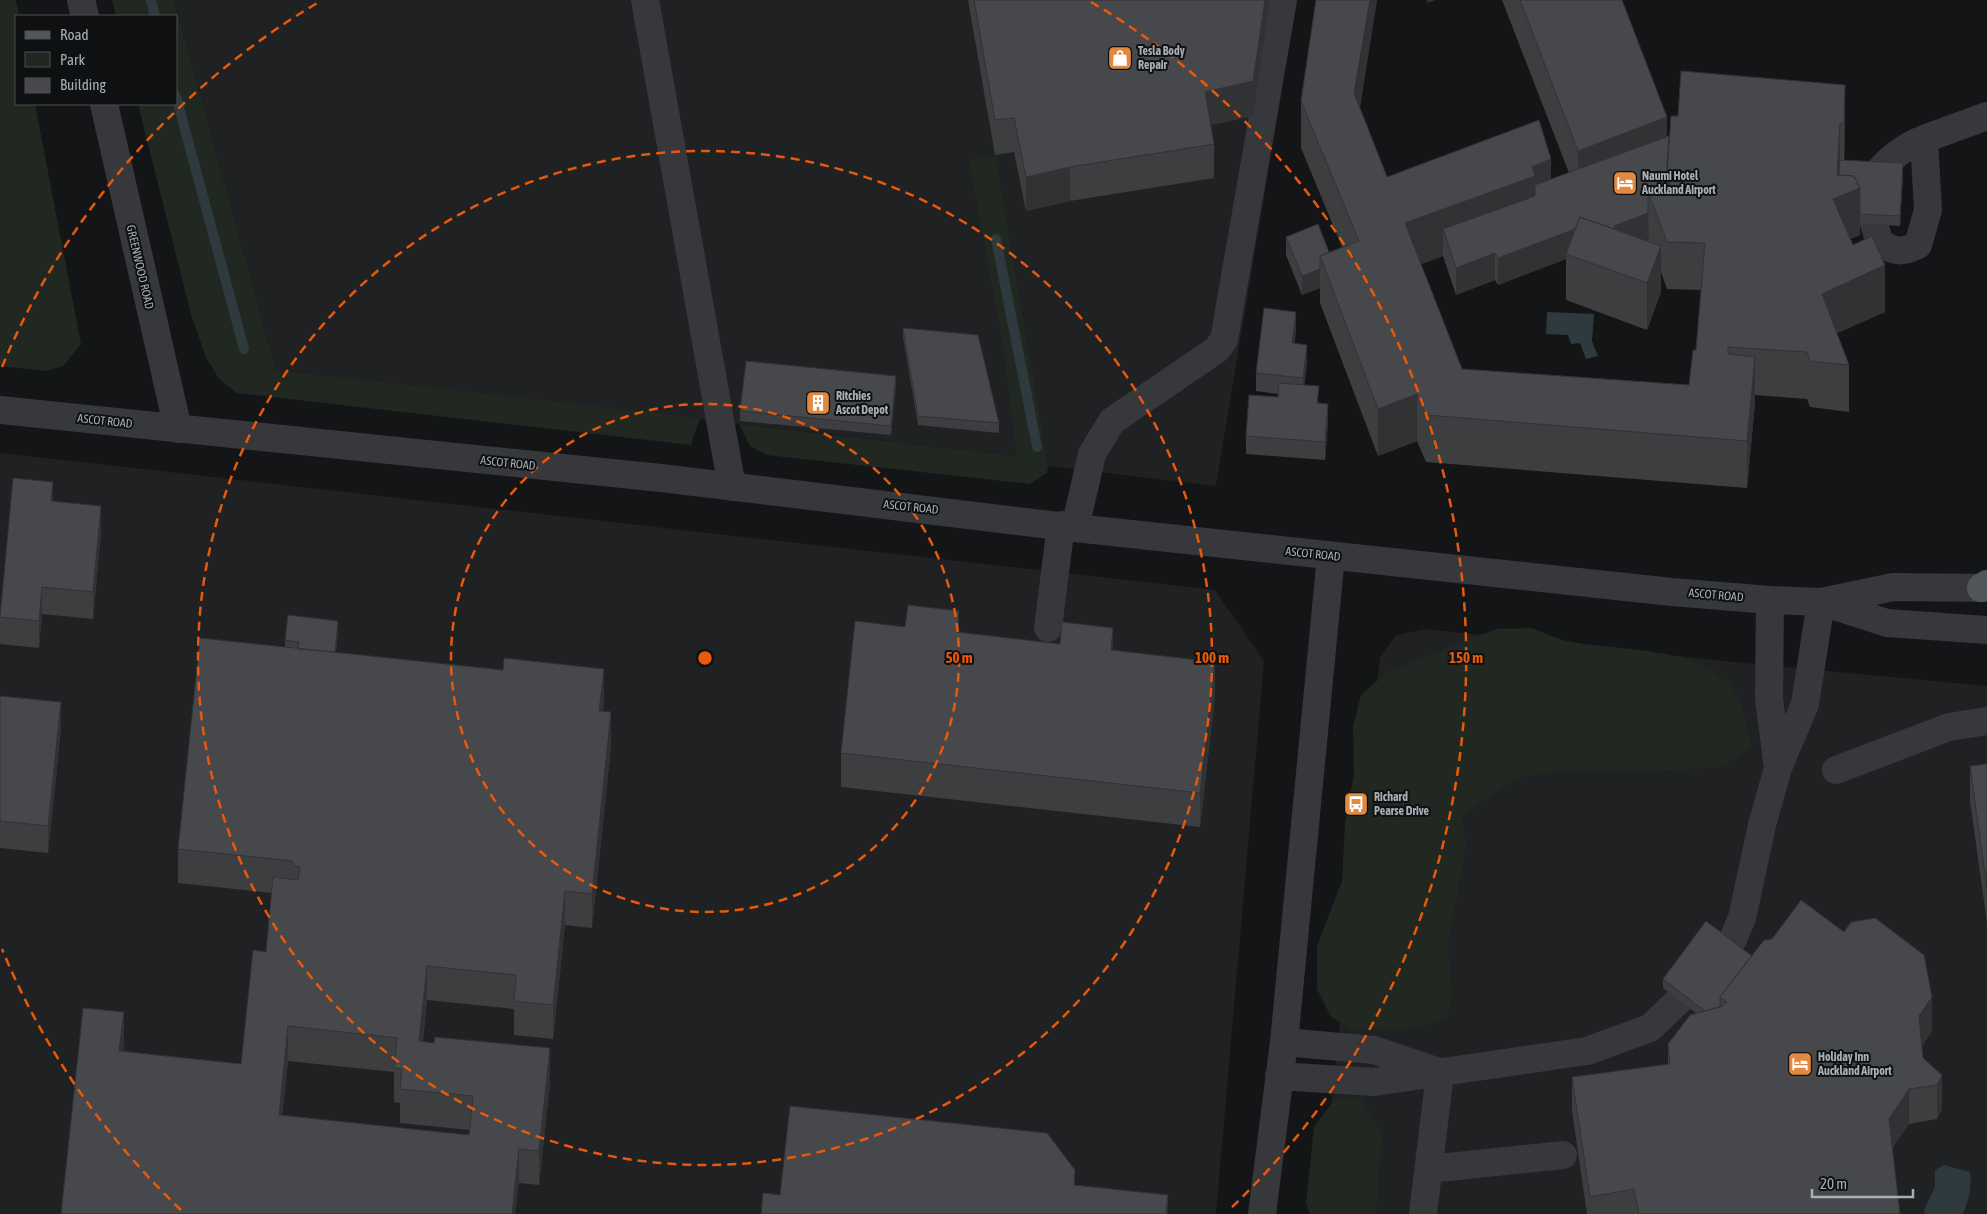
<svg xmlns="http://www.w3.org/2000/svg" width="1987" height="1214" viewBox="0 0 1987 1214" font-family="'Asap Condensed',sans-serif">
<rect width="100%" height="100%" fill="#141516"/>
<!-- built -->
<path fill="#202123" d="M174 0H1297L1216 486 1048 466 1017 456 276 370Z
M0 453 1215 590 1264 661 1216 1214H0Z
M1425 629 1733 662 1987 686V1214H1319L1380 657 1396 635Z"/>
<!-- green -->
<path fill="#212821" d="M0 0H16L19 16H16V104H35L81 344 63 366 46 371 0 366Z
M112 0H174L276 370 700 418 691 445 237 393 219 379 206 357 191 315 138 104H176V16H116Z
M995 155 1048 466 1047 473 1029 484 767 455 750 446 739 424 1017 456 1003 346 969 160Z
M1532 628C1545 633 1559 640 1572 642 1622 651 1695 646 1731 686 1741 697 1749 732 1751 747L1724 767 1655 771H1563L1518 777 1462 816 1466 847 1448 943 1452 993 1448 1017 1418 1028 1353 1030 1331 1017 1317 989V946L1342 881 1345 824 1354 774 1353 727 1361 695 1387 672 1496 629Z
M1360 1098 1382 1133 1376 1214H1310L1306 1203 1314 1127 1335 1099Z"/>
<!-- water -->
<path fill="#2f3a3e" d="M1547 312 1594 314 1592 341 1598 356 1586 359 1580 343 1571 344 1568 335 1546 334Z
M1944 1165 1970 1172C1972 1187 1969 1199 1963 1214H1925L1924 1210 1935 1187V1170Z"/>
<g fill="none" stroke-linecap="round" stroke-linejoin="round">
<!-- stream -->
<path stroke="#2f3a3e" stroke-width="10" d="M151 0 155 16
M176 96 244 349
M996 239 1037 447"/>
<!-- minor -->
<path stroke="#36383b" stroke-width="28" d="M81 0 85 16
M645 0 732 487
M104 104 178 429
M1879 171C1891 157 1906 146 1924 139
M1874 224 1880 243C1895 252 1903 253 1918 245L1928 210 1924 139 1987 116
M0 410 661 478 1075 528 1672 592 1770 600 1821 602 1893 587 1987 588
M1075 528 1092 454 1112 421 1216 350 1224 340 1283 0
M1770 600 1769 699 1778 768
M1822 602 1887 623 1987 630
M1048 628 1061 525
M1836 770 1949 727 1987 721
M1284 1042 1374 1050 1436 1071
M1279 1076 1374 1082 1587 1051 1650 1028 1713 968 1733 939 1742 918 1762 825 1778 768 1805 704 1821 602
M1429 1169 1563 1155
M1262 1214 1284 1042 1331 556
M1423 1214 1440 1073"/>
<!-- major -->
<path stroke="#525559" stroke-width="28" d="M1981 588 1987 584"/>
</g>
<!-- wall -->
<path fill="#3c3e40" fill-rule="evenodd" d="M968 0H1270L1253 116 1211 125 1214 144V178L1070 201 1026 211 1014 152 995 155Z
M1316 0H1377L1360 107 1387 177 1551 179 1569 173 1502 0H1622L1667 137 1669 136 1678 116 1845 85V132L1844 160 1903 173 1900 226 1860 223V235L1850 239 1885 312 1837 333 1849 365V412L1810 407 1807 399 1755 395V403L1747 488 1426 462 1417 441 1378 456 1320 303V288L1302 295 1286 255V237L1329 252 1342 247 1301 148V101ZM1443 256 1456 295 1495 280 1498 285 1566 259V300L1647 330 1661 292V272L1667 289 1701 290 1696 350 1689 385 1462 369 1421 264Z
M903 328 999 423V433L918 425 903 337Z
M1296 330 1294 344 1307 363 1304 385 1319 403 1328 422 1325 460 1246 454V436L1278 397V394L1256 391V373Z
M896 385 891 435 740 421V411Z
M53 501 101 532 93 619 42 614 39 648 0 644V615Z
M338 631 336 653 604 703 603 712 611 747 592 928 565 925 553 1039 514 1035V1009L427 1000 423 1041 550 1083 539 1185 519 1183 61 1214 124 1046 123 1051 241 1064 266 952 272 893 178 883V849L285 647V640ZM288 1061 394 1072V1102L400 1103V1123L469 1130V1135L282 1115Z
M959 633 1113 650 1215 696 1200 827 841 787V753Z
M0 696 61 729 48 853 0 848Z
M1987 764V923L1970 801V766Z
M1752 956 1932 1031 1922 1046 1923 1058 1942 1075V1109L1937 1119 1909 1124 1892 1148 1900 1214H1587L1572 1111V1077L1668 1064V1044L1696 1013 1663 988V979Z"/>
<!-- shaded-wall -->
<path fill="#313234" d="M1265 0H1270L1253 116 1205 126V92Z
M1370 0H1377L1354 140V93Z
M1427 0H1436L1427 3Z
M1845 85V132L1844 169V123Z
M1667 117V164L1578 197V151Z
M1840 123V169L1860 188V235L1833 245V199L1837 175Z
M1551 159V206L1443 229V256L1405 270V223L1532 167Z
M1903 163V173L1900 226V216Z
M1070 167V201L1026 211V177Z
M1667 176V201L1665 193Z
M1648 213 1649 240 1617 252 1614 226Z
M1587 225 1566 254V259L1498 285V258Z
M1661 246V292L1647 330V283Z
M1495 253V280L1456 295V268Z
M1885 265V312L1822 340V294Z
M1320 269V288L1302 295V276Z
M1296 312V330L1292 362V343Z
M1307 345V363L1303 397V378Z
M1755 357V403L1747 488V441Z
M896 376V385L891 435V426Z
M1417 394V441L1378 456V409Z
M1328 404V422L1325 460V442Z
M53 482V509L51 501Z
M101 506V532L93 619V592Z
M42 587V614L39 648V621Z
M959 611V645L957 632Z
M338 621V631L332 686V677Z
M1113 628V662L1111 650Z
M1215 662V696L1200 827V793Z
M604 669V703L599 746V711Z
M61 702V729L48 853V826Z
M611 712V747L592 928V894Z
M565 891V925L553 1039V1005Z
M427 966V1000L419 1075V1041Z
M1932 997V1031L1919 1050V1016Z
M124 1012V1046L119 1085V1051Z
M288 1026V1061L279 1149V1115Z
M550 1048V1083L539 1185V1151Z
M1942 1075V1109L1937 1119V1085Z
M1909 1089V1124L1889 1153V1119Z
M519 1149V1183L515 1214H512Z
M1075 1170V1204L1074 1185Z
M1168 1195V1214H1166Z"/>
<!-- building -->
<path fill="#46484b" stroke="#313234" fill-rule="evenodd" d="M974 0H1265L1253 81 1205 92 1214 144 1070 167 1026 177 1014 118 995 120Z
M1316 0H1370L1354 93 1387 177 1539 120 1551 159 1532 167 1535 176 1405 223 1462 369 1689 385 1693 350H1696L1705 243 1667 242 1648 192 1673 191 1667 176 1671 116H1678L1681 71 1845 85 1844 123H1840L1837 175 1854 176 1860 188 1833 199 1853 245 1872 236 1885 265 1822 294 1849 365 1810 361 1807 352 1728 347V354L1755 357 1747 441 1426 415 1417 394 1378 409 1320 256 1359 241 1301 101Z
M1520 0H1622L1667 117 1578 151Z
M1669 136 1665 191 1648 192V213L1614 226 1615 229 1580 217 1575 229 1498 258 1495 253 1456 268 1443 229 1535 196V185Z
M1840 160 1903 163 1900 216 1860 214V188L1854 176 1839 175Z
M1580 217 1661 246 1647 283 1566 254Z
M1318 224 1329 252 1320 256V269L1302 276 1286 237Z
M1264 308 1296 312 1292 343 1307 345 1303 378 1256 373Z
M903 328 978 335 999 423 918 416Z
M746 361 896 376 891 426 740 411Z
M1279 383 1319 386 1317 403 1328 404 1325 442 1246 436 1249 395 1278 397Z
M13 478 53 482 51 501 101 506 93 592 42 587 39 621 0 617Z
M908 605 959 611 957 632 1060 644 1062 622 1113 628 1111 650 1215 662 1200 793 841 753 855 621 905 627Z
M288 615 338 621 335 652 298 649 299 642 285 640Z
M200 638 503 670 504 658 604 669 599 711 611 712 592 894 565 891 553 1005 514 1001 516 975 427 966 419 1041 434 1043 435 1037 550 1048 539 1151 519 1149 512 1214H61L83 1008 124 1012 119 1051 241 1064 253 950 266 952 273 877 298 880 300 867 293 866V861L178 849ZM288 1026 397 1038 394 1068 402 1069 400 1089 473 1096 469 1135 279 1115Z
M0 696 61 702 48 826 0 821Z
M1987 764V888L1970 766Z
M1801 900 1844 932 1851 922 1875 918 1924 955 1932 997 1919 1016 1923 1058 1942 1075 1937 1085 1909 1089 1889 1119 1900 1214H1639L1634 1189 1590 1197 1572 1077 1670 1064 1668 1044 1690 1015 1723 1006 1727 1002 1720 997 1764 940 1772 939Z
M1706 921 1752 956 1720 997V1007L1705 1011 1663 979Z
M790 1106 1047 1133 1075 1170 1074 1185 1168 1195 1166 1214H761L763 1193 780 1195Z"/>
<!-- distance rings -->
<g fill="none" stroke="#e8590c" stroke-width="2.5" stroke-dasharray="9 6">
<circle cx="705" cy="658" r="254"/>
<circle cx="705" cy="658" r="507"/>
<path d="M181 1210A761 761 0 0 1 2 949M2 367A761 761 0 0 1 319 2M1091 2A761 761 0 0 1 1229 1210"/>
</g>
<!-- icons -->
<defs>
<symbol id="shop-square" viewBox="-11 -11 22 22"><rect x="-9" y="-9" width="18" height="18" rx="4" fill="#e28940" stroke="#0f1011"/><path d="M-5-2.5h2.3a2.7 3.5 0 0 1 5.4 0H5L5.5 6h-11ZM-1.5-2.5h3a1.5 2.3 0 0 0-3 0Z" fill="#fff"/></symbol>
<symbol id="hotel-square" viewBox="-11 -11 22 22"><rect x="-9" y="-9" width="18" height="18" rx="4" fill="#e28940" stroke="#0f1011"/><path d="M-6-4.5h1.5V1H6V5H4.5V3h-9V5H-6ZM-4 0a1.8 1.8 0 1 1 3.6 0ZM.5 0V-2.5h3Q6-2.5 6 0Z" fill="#fff"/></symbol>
<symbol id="building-square" viewBox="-11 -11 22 22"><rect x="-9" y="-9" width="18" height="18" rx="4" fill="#e28940" stroke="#0f1011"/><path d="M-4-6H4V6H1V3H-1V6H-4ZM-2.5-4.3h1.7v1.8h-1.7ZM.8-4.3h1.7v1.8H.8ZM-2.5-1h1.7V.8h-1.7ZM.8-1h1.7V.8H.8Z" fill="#fff"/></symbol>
<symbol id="bus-square" viewBox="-11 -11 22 22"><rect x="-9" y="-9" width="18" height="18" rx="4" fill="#e28940" stroke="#0f1011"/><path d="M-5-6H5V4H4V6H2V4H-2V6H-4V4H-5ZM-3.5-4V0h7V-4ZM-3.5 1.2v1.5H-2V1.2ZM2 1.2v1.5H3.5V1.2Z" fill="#fff"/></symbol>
</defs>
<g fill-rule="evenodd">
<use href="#shop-square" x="1106" y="44" width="28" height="28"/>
<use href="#hotel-square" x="1611" y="169" width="28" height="28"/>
<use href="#building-square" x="804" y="389" width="28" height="28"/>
<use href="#bus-square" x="1342" y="790" width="28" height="28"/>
<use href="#hotel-square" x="1786" y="1050" width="28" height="28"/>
</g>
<g text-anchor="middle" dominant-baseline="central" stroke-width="4" stroke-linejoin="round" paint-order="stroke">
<!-- poi labels -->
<g font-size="12" font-weight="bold" fill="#a7aeb5" stroke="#0f1011" text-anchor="start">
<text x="1138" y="51">Tesla Body<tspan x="1138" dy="14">Repair</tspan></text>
<text x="1642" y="176">Naumi Hotel<tspan x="1642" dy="14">Auckland Airport</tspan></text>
<text x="836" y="396">Ritchies<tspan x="836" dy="14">Ascot Depot</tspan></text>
<text x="1374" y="797">Richard<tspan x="1374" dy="14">Pearse Drive</tspan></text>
<text x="1818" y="1057">Holiday Inn<tspan x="1818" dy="14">Auckland Airport</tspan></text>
</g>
<!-- street labels -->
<g font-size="12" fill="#a7aeb5" stroke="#0f1011">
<text transform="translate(140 267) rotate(77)">GREENWOOD ROAD</text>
<text transform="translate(105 421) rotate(6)">ASCOT ROAD</text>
<text transform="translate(508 463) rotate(6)">ASCOT ROAD</text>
<text transform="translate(911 507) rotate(6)">ASCOT ROAD</text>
<text transform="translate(1313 554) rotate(6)">ASCOT ROAD</text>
<text transform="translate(1716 595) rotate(5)">ASCOT ROAD</text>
</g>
</g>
<circle cx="705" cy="658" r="8" fill="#e8590c" stroke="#0f1011" stroke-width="2.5"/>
<g font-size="15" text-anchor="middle" font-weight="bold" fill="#e8590c" stroke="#0f1011" stroke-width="4" stroke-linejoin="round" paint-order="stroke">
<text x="959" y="663">50 m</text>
<text x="1212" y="663">100 m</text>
<text x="1466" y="663">150 m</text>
</g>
<!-- legend -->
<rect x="15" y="15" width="162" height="90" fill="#0f1011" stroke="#4c4f53"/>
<rect x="25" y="31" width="25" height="8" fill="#525559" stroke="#4c4f53"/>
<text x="60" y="40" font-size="15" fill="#a7aeb5">Road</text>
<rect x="25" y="52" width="25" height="15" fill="#212821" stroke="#4c4f53"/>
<text x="60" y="65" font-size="15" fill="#a7aeb5">Park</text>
<rect x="25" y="78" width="25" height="15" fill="#46484b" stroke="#4c4f53"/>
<text x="60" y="90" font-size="15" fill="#a7aeb5">Building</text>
<!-- scale -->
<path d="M1812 1189v8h101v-8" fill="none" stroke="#a7aeb5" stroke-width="2.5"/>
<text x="1820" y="1189" font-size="15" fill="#a7aeb5" stroke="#0f1011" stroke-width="4" paint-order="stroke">20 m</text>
</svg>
